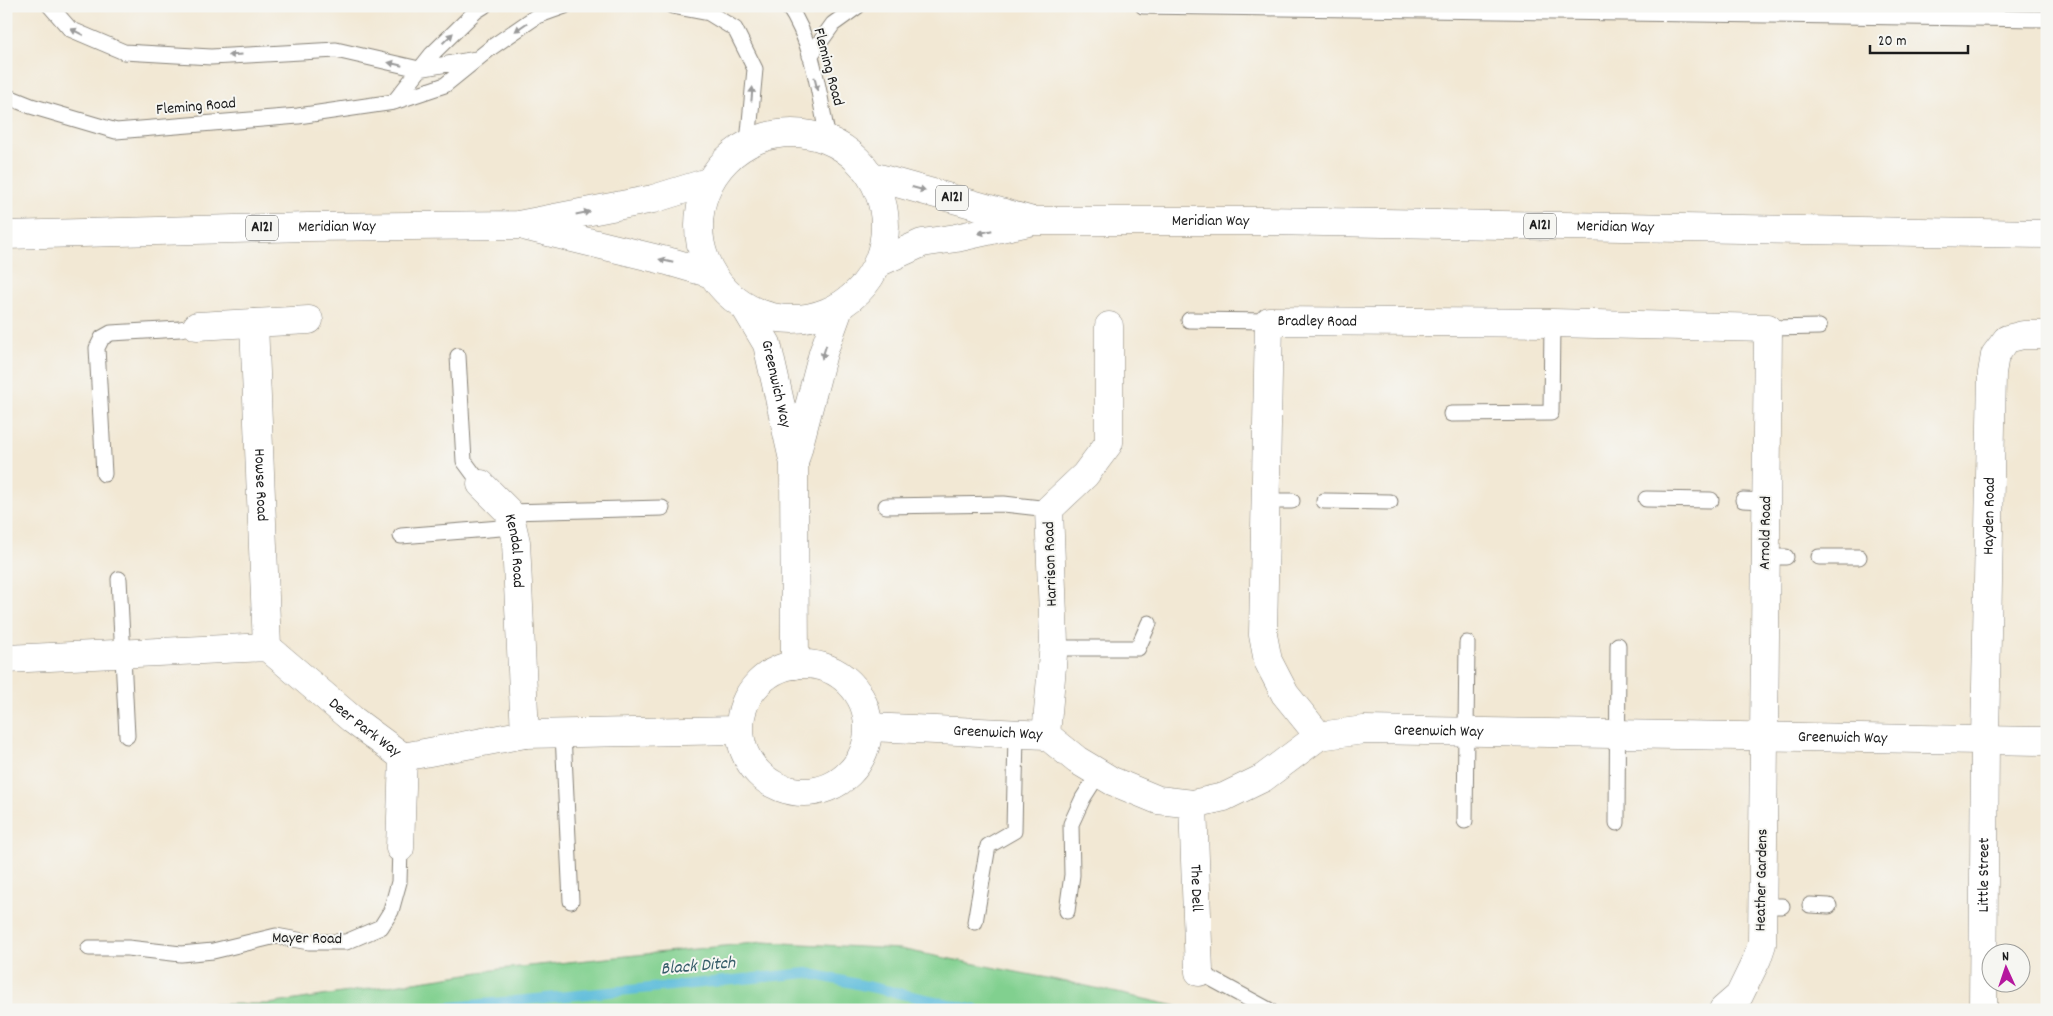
<svg xmlns="http://www.w3.org/2000/svg" width="2053" height="1016" viewBox="0 0 2053 1016" font-family="Dekko,sans-serif">
<rect width="100%" height="100%" fill="#f6f6f2"/>
<filter id="ink" filterUnits="userSpaceOnUse"><feTurbulence type="fractalNoise" baseFrequency=".02" numOctaves="2"/><feDisplacementMap in="SourceGraphic" scale="10" xChannelSelector="R" yChannelSelector="G"/><feConvolveMatrix kernelMatrix="1 2 1 2 8 2 1 2 1" color-interpolation-filters="sRGB"/></filter>
<filter id="wash" filterUnits="userSpaceOnUse"><feTurbulence type="fractalNoise" baseFrequency=".0096" numOctaves="4" result="noise"/><feDisplacementMap in="SourceGraphic" scale="20" xChannelSelector="R" yChannelSelector="G"/><feGaussianBlur stdDeviation="1.12" result="paint"/><feColorMatrix in="noise" values="0 0 0 0 0 0 0 0 0 0 0 0 0 0 0 0 0 1.4 0 .05"/><feComposite in="paint" operator="in"/></filter>
<g filter="url(#wash)">
<rect width="100%" height="100%" fill="#f2e8d4"/>
<!-- green -->
<path fill="#81d08f" stroke="#4e7656" d="M763 942 900 949 1082 985 1193 1010H89L130 1005 269 1004 500 969Z"/>
<g fill="none" stroke-linecap="round" stroke-linejoin="round">
<!-- stream -->
<path stroke="#5bbcda" stroke-width="10" d="M421 1010 807 973 975 1010"/>
</g>
</g>
<g filter="url(#ink)">
<g fill="none" stroke-linecap="round" stroke-linejoin="round">
<defs>
<path id="lane" d="M50 6 70 29 124 52 211 57 336 50 419 69 476 59
M672 6 709 13 735 29 755 69 748 143
M788 6C814 43 819 96 828 139
M1143 6 2047 19
M810 56 833 24 858 6
M6 96 31 106 116 131 298 116 394 102 445 85 492 47 537 16 565 6
M394 102 432 54 476 11 484 6
M1189 320 1269 321
M1768 328 1819 327
M458 356 464 461 481 484
M1451 414 1551 413 1552 323
M104 474 97 348 102 338 111 333 180 329 197 326
M1646 499 1711 500
M1743 500 1766 501
M1266 501H1292
M1324 501 1390 502
M886 506 1004 504 1049 509
M509 512 662 508
M401 536 513 527
M1766 557H1786
M1819 557H1859
M119 579 127 736
M1053 648H1138L1149 623
M563 734 571 901
M1465 821 1467 643
M1617 823 1618 645
M1810 905 1829 906
M1762 906H1782
M1067 911 1072 875 1071 824 1083 798 1099 773
M975 922 988 846 1014 831 1016 734
M89 948H128L181 954 213 951 276 936 309 942H346L381 927 391 911 399 882 400 848
M1199 972 1269 1010"/>
<g id="street">
<path id="s1" d="M745 307 767 344 794 464 795 665"/>
<path id="s2" d="M254 323 267 647"/>
<path d="M197 326 309 320"/>
<path d="M795 460 823 353 840 306"/>
<path id="s3" d="M481 484 509 512 516 542 525 734"/>
<path id="s4" d="M6 659 267 647 353 720 403 757 525 734 739 730"/>
<circle cx="804" cy="728" r="64"/>
<path id="s5" d="M869 727 1046 735 1077 760 1112 781 1158 800 1193 804 1224 797 1263 778 1319 736 1364 730 2047 741"/>
<path d="M1046 735 1054 643 1049 509 1085 475 1109 443V326"/>
<path id="s6" d="M1319 736 1285 694 1268 661 1263 635 1269 321 1552 323 1768 328 1762 944 1757 959 1739 996 1723 1010"/>
<path id="s7" d="M1193 804 1199 972"/>
<path d="M400 848 403 757"/>
<path id="s8" d="M1983 1010 1985 739 1992 373 1995 355 2007 339 2023 335H2047"/>
</g>
<g id="primary">
<circle cx="792" cy="226" r="93"/>
<path d="M872 176 1029 220"/>
<path d="M527 227 671 262 712 274"/>
<path id="s9" d="M6 235 308 227 518 225 653 199 708 182"/>
<path id="s10" d="M878 263 922 243 956 238 1033 221H1263L2047 234"/>
</g>
</defs>
<!-- lane casing -->
<use href="#lane" stroke="#878278" stroke-width="17"/>
<!-- street casing -->
<use href="#street" stroke="#878278" stroke-width="29"/>
<!-- primary casing -->
<use href="#primary" stroke="#878278" stroke-width="29"/>
<!-- lane -->
<use href="#lane" stroke="#fff" stroke-width="15"/>
<!-- street -->
<use href="#street" stroke="#fff" stroke-width="28"/>
<!-- primary -->
<use href="#primary" stroke="#fff" stroke-width="28"/>
</g>
<!-- one-way arrows -->
<defs><path id="oneway-solid" d="M-6-.8H1V-3.2L6.5 0L1 3.2V.8H-6Z" transform="scale(1.25)"/></defs>
<g fill="#999">
<use href="#oneway-solid" transform="translate(521 27) rotate(145)"/>
<use href="#oneway-solid" transform="translate(77 32) rotate(-154)"/>
<use href="#oneway-solid" transform="translate(448 38) rotate(-44)"/>
<use href="#oneway-solid" transform="translate(235 55) rotate(177)"/>
<use href="#oneway-solid" transform="translate(395 64) rotate(-167)"/>
<use href="#oneway-solid" transform="translate(816 84) rotate(77)"/>
<use href="#oneway-solid" transform="translate(752 94) rotate(-85)"/>
<use href="#oneway-solid" transform="translate(919 189) rotate(15)"/>
<use href="#oneway-solid" transform="translate(583 213) rotate(-11)"/>
<use href="#oneway-solid" transform="translate(985 232) rotate(167)"/>
<use href="#oneway-solid" transform="translate(666 261) rotate(-166)"/>
<use href="#oneway-solid" transform="translate(824 352) rotate(108)"/>
</g>
</g>
<g text-anchor="middle" dominant-baseline="central" stroke-width="4" stroke-linejoin="round" paint-order="stroke">
<!-- shield labels -->
<g fill="#f6f6f2" stroke="#5d5d5c" stroke-width="1">
<rect x="936" y="185.5" width="32" height="25" rx="4"/>
<rect x="1524" y="213.5" width="32" height="25" rx="4"/>
<rect x="246" y="215.5" width="32" height="25" rx="4"/>
</g>
<g font-size="15" font-weight="bold" fill="#1c1c1c">
<text x="952" y="198">A121</text>
<text x="1540" y="226">A121</text>
<text x="262" y="228">A121</text>
</g>
<!-- street labels -->
<g font-size="16" fill="#1c1c1c" stroke="#f6f6f2">
<text transform="translate(828 67) rotate(75)">Fleming Road</text>
<text transform="translate(196 107) rotate(-5)">Fleming Road</text>
<text stroke="none"><textPath href="#s10" startOffset="339">Meridian Way</textPath></text>
<text stroke="none"><textPath href="#s9" startOffset="331">Meridian Way</textPath></text>
<text stroke="none"><textPath href="#s10" startOffset="744">Meridian Way</textPath></text>
<text stroke="none"><textPath href="#s6" startOffset="480">Bradley Road</textPath></text>
<text stroke="none"><textPath href="#s1" startOffset="84">Greenwich Way</textPath></text>
<text stroke="none"><textPath href="#s2" startOffset="162">Howse Road</textPath></text>
<text stroke="none"><textPath href="#s8" startOffset="494">Hayden Road</textPath></text>
<text transform="translate(1766 533) rotate(-89)">Arnold Road</text>
<text stroke="none"><textPath href="#s3" startOffset="79">Kendal Road</textPath></text>
<text transform="translate(1051 564) rotate(-92)">Harrison Road</text>
<text stroke="none"><textPath href="#s4" startOffset="388">Deer Park Way</textPath></text>
<text stroke="none"><textPath href="#s5" startOffset="608">Greenwich Way</textPath></text>
<text stroke="none"><textPath href="#s5" startOffset="129">Greenwich Way</textPath></text>
<text stroke="none"><textPath href="#s5" startOffset="1012">Greenwich Way</textPath></text>
<text stroke="none"><textPath href="#s8" startOffset="135">Little Street</textPath></text>
<text transform="translate(1762 880) rotate(-89)">Heather Gardens</text>
<text stroke="none"><textPath href="#s7" startOffset="84">The Dell</textPath></text>
<text transform="translate(307 939) rotate(1)">Mayer Road</text>
</g>
<!-- water labels -->
<g font-size="18" font-style="italic" fill="#355c68" stroke="#f6f6f2">
<text transform="translate(698 967) rotate(-5)">Black Ditch</text>
</g>
</g>
<!-- margin -->
<rect width="2053" height="1016" fill="none" stroke="#f6f6f2" stroke-width="25"/>
<!-- north arrow -->
<g transform="translate(2006 968) rotate(357)"><circle r="24" fill="#f6f6f2" stroke="#9f9f9c"/>
<path d="M0-4L9 19L0 12L-9 19Z" fill="#b5179e"/>
<text y="-8" font-size="14" font-weight="bold" text-anchor="middle" fill="#1c1c1c">N</text>
</g>
<!-- scale -->
<path d="M1870 45v8h98v-8" fill="none" stroke="#1c1c1c" stroke-width="2.5"/>
<text x="1878" y="45" font-size="15" fill="#1c1c1c" stroke="#f6f6f2" stroke-width="4" paint-order="stroke">20 m</text>
</svg>
